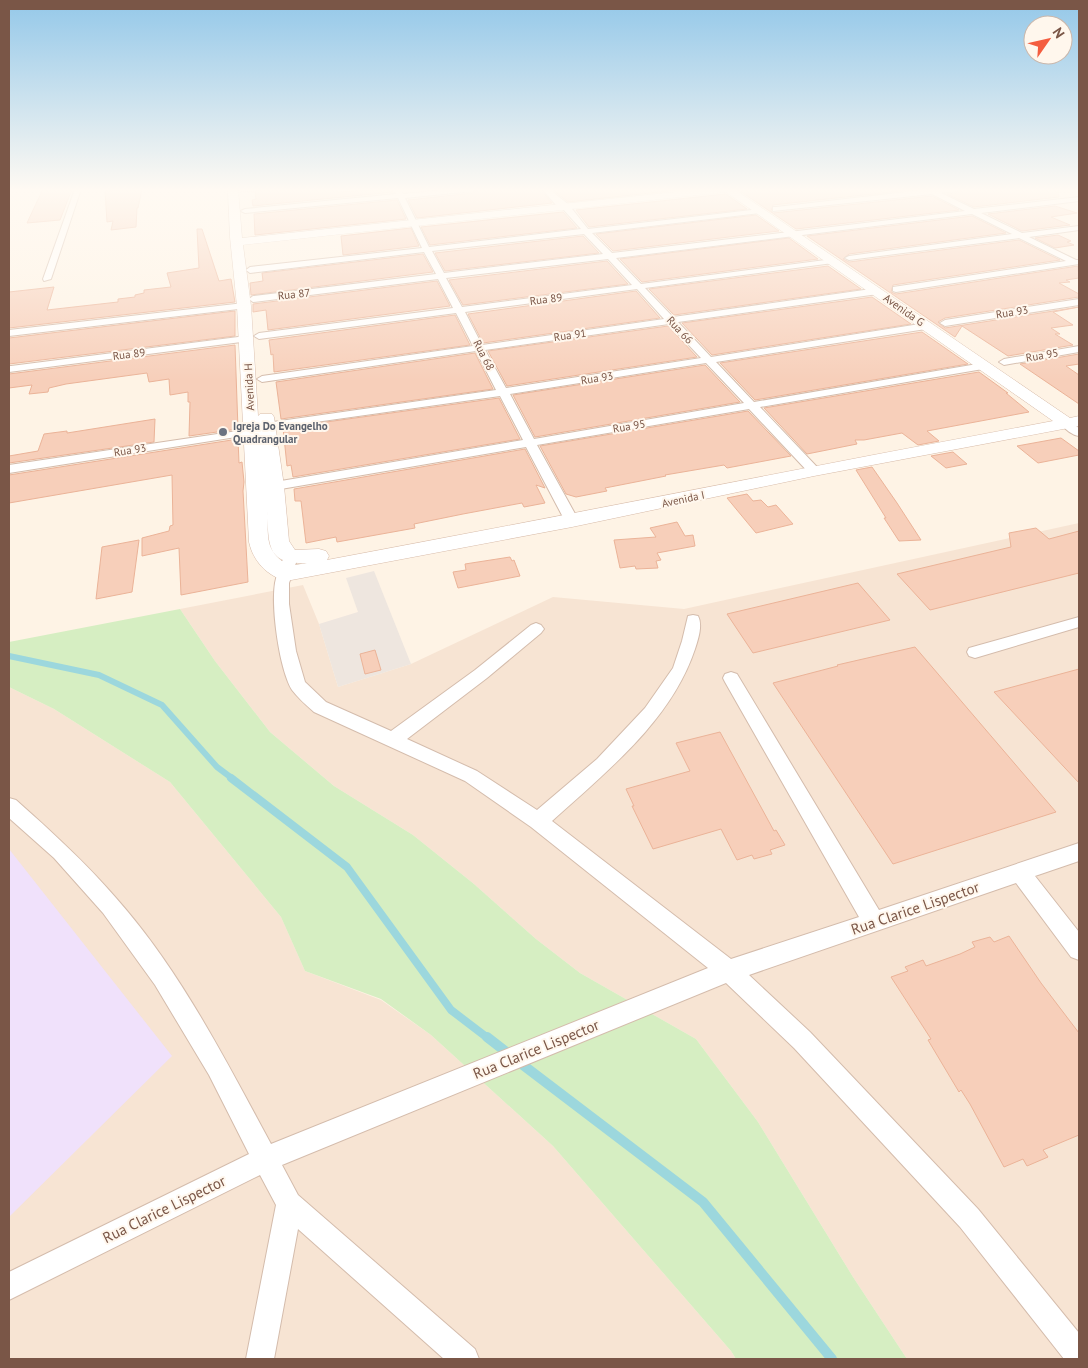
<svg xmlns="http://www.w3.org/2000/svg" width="1088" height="1368" viewBox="0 0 1088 1368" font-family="'PT Sans',sans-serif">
<rect width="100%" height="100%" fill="#fef3e5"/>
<!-- residential -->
<path fill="#f7e4d3" d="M1079 523V1359H907L853 1277 758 1122 696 1039 580 973 536 939 474 884 413 835 334 786 270 732 215 661 180 609 303 585 319 624 338 687 411 664 553 597 684 609Z
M9 687 54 709 170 782 281 917 305 971 381 1000 431 1035 553 1146 731 1351 736 1359H9Z"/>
<!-- industrial -->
<path fill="#eee6df" d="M374 571 411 664 338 687 319 624 358 612 346 578Z"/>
<!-- education -->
<path fill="#f0e1fb" d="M9 849 172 1056 9 1217Z"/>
<!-- green -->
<path fill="#d6eec2" d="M180 609 215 661 270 732 334 786 413 835 474 884 536 939 580 973 696 1039 758 1122 853 1277 907 1359H736L731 1351 553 1146 431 1035 381 999 305 971 281 917 170 782 54 709 9 687V642Z"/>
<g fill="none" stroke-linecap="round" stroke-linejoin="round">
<!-- stream-far2 -->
<path stroke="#9cd7dd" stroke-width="6" d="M9 656 99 675 162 705 217 767 233 779"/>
<!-- stream-far1 -->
<path stroke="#9cd7dd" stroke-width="8" d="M231 778 347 867 451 1010 489 1039"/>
<!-- stream -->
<path stroke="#9cd7dd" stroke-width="10" d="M487 1037 509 1054
M519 1062 703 1202 832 1359"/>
</g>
<!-- building -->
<path fill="#f7cfba" stroke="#ebb398" d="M43 189H72L60 220 27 223Z
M142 189 138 208H137L136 227 111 230 113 221 107 222 105 191Z
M274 189H336L337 192 392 189 393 192 253 206 252 200 256 199 255 192 258 190Z
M478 189H540L552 203 417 218 408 200 473 193Z
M552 189H687L568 202Z
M737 189H918L773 205 771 211 773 213 932 196 959 210 796 229Z
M961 189H1058L1059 197 974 207 947 194 956 193Z
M726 194 747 209 589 227 576 210Z
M397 200 406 219 255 235 254 214Z
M1055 206 1077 213 1051 217 1070 225 1022 231 988 214Z
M563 212 577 228 430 245 421 227Z
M756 215 779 231 613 251 596 234Z
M972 216 1006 233 849 254 843 259 849 262 1019 240 1060 260 893 285 891 292 896 294 1078 266 1079 278 1066 280 1070 282 1059 283 1079 294V297L945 318 938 322 945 328 1079 307 1053 312 1073 325 1051 328 1060 334H1055L1073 345 1008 356 962 326 955 337 807 236Z
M411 228 419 246 343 255 341 236Z
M197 229H202L219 281 231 279 235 302 9 328V292L54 287 47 310 118 302V299L135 297V295L144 293V290L171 287 167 273 199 268Z
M1058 235 1071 241 1067 242 1074 245 1055 248 1035 238Z
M583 236 599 253 445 271 435 253Z
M789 238 818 259 642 282 620 259Z
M423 254 433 272 251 295 250 283 263 281 262 273Z
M607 261 628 284 463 305 449 280Z
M828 266 861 289 674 315 649 289Z
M437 281 450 306 268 330 266 310 253 312V304Z
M636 291 660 318 483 343 468 314Z
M872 297 911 324 712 355 682 323Z
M235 311V336L9 364V338Z
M455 315 470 345 274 372 273 354 271 355 269 340Z
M668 326 697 357 507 386 488 351Z
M922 332 968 364 755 400 720 363Z
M235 345 238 429 189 436 190 402H188V392L170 395 169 379 149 382 147 373 66 384 49 388 48 392 29 394 32 385 9 388V374Z
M475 353 493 389 281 419 276 382Z
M1079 354V364L1066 366 1079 375V404L1020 364Z
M705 365 740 402 535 437 513 395Z
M979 372 1008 393H1006L1029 412 927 431 939 441 918 445 902 433 864 440H855L857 444 807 454 764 408Z
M499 398 520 439 293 477 291 465 287 466 283 428Z
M748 411 791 456 727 468 724 465 665 475 666 476 605 488 607 491 576 497 566 494 540 446Z
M155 419 154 442 9 463V456L38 451 44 434 67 431V433Z
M1061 438 1079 451V455L1038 463 1017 446Z
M238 439 239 463 242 462 244 482 243 491 248 582 181 595 179 548 142 556V538L169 531 170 526 173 525 172 475 9 503V475Z
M525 449 545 488 536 485 545 503 524 507 522 503 463 514 414 524 415 528 337 542 336 537 306 543 301 501H295L294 489Z
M953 452 967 464 946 468 931 456Z
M872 467 897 503 921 540 899 541 884 518H886L856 470Z
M747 494 753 501 761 500 768 507 776 505 793 524 756 533 727 498Z
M677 522 685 536 693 535 695 546 657 553 661 560 656 561 658 568 636 569 635 566 620 568 614 540 656 537 650 528Z
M1036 528 1049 539 1079 531V573L930 610 897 574 1011 547 1009 533Z
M139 540 132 592 96 599 102 547Z
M510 557 512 561 514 560 520 576 458 588 453 572 466 570 465 564Z
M858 583 890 620 753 653 727 614Z
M915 647 1056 812 893 864 773 683 838 666 837 665Z
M375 650 381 670 365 674 360 654Z
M1079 669V783L994 692Z
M720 732 774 831 776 830 785 845 770 850 772 854 754 859 752 855 737 860 721 829 653 849 632 806H634L626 789 690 771 676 743Z
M1009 936 1041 983 1079 1033V1135L1043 1150 1048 1157 1027 1166 1023 1159 1004 1167 970 1104 961 1090 959 1092 928 1040 931 1039 891 977 908 971 905 967 923 960 926 966 960 954 975 947 972 942 990 937 994 942Z"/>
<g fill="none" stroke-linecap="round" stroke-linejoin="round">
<defs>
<path id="street" d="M75 189H81L51 279 44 281 43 279Z
M241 189H257L254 191H242Z
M394 189H400L403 194 454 189H476L473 191 405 198 429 247 581 229 563 209 556 205 542 189H549L569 205 588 229 760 209 764 211 760 213 592 233 612 253 965 211 932 194 773 211V207H776L932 189H959L956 191 941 193 974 209 1079 197V201L981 213 1022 233 1079 226V230L1029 237 1076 260H1079V264L896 292 893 291V287L1066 261 1019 238 849 260 845 258 849 256 1012 234 972 214 616 258 641 284 833 259 837 261 833 263 645 288 673 317 878 288 882 291 878 294 678 322 711 357 926 323 931 326 926 329 716 362 754 402 983 363 988 366 983 369 760 407 818 468 820 471 818 474H810L749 409 537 445 579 521 572 525 565 521 526 447 275 490 271 489 269 486 275 482 523 440 500 396 266 429 260 426 266 423 496 390 476 351 262 382 257 379 262 376 473 346 456 313 259 339 254 336 259 333 453 308 438 279 253 302 249 299 253 296 436 274 424 252 250 273 246 270 250 267 422 248 398 198 245 213 241 211 245 209 396 194ZM584 234 603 254 444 273 432 251ZM608 259 632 285 462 307 446 278ZM637 289 664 319 482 345 465 312ZM669 324 701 358 506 388 485 350ZM706 363 744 403 534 439 510 394Z
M1079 299V305L945 326 940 323 945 320Z
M244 303 247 304V308L9 336V330Z
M246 336 251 339 249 341 9 372V366H11Z
M1079 346V352L1004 365 999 362 1004 359Z
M1066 420 1079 428V436C1072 435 1065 429 1060 423L1062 421Z
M251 429 257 432 255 434 9 473V465Z
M291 552 296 554 298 557 289 583V604L296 651 305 682 326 702 391 731 475 670 531 625 536 623 541 625 544 629 541 633 487 678 407 739 477 771 537 810 597 759 645 708 673 668 682 641 688 616 693 615 698 616C703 625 698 640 695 649 671 721 606 772 552 821L731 959 859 917 725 682 723 678 725 674 731 672 737 674 879 910 1079 843V861L1035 876 1079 932V960L1071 957 1016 883 749 975 810 1032 978 1209 1079 1333V1359H1064L960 1227 794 1048 726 983 282 1165 298 1195 475 1349 479 1359H444L298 1229 274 1359H246L276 1205 260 1175 9 1300V1272L249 1154 209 1075 155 985 103 913 54 858 9 818V798L16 800C51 831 85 862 116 898 180 970 225 1059 271 1144L708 968 531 827 465 781 314 712C306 705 298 698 292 690 279 668 271 607 275 583 277 573 281 562 286 554Z
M1079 617V627L975 658 969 656 967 652 969 648Z"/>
<path id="secondary" d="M228 189H238L242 238 703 189H734L1070 418 1079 416V426L814 476 572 527 286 581C267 576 253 561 249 542L237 306 230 237ZM726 192 1053 421C811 466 569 515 327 560L329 556 326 551 319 549 295 550 289 541 284 486 274 417 272 414H260L258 416 251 306 243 245ZM267 509C269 543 265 565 307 563L289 566C263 550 269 537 267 509Z"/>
</defs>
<!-- street casing -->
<use href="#street" stroke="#d4bcac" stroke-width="2"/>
<!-- secondary casing -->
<use href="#secondary" stroke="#d7bba9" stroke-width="1"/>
<!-- street -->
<use href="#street" fill="#fff" fill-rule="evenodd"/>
<!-- secondary -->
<use href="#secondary" fill="#fff" fill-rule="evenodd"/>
</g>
<!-- sky -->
<linearGradient id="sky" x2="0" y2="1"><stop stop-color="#94c8e9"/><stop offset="0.5" stop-color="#fffaf3"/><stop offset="1" stop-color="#fffaf3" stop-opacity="0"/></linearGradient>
<rect width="1088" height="380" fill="url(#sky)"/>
<!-- markers -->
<circle fill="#6b7280" stroke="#fff7ed" stroke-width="2" cx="223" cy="432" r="5"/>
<g text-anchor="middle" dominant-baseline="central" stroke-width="4" stroke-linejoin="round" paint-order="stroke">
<!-- far-street labels -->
<g font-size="11" fill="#7a5647" stroke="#fff7ed">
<text transform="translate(294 294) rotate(-6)">Rua 87</text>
<text transform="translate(546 299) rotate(-7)">Rua 89</text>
<text transform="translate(904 310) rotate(35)">Avenida G</text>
<text transform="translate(1012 312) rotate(-9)">Rua 93</text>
<text transform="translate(680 330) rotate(47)">Rua 66</text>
<text transform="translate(570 335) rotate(-8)">Rua 91</text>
<text transform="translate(129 354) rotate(-7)">Rua 89</text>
<text transform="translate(484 355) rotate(63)">Rua 68</text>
<text transform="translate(1042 355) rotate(-10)">Rua 95</text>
<text transform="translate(597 378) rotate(-9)">Rua 93</text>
<text transform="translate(249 387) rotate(-93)">Avenida H</text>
<text transform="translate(629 426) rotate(-10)">Rua 95</text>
<text transform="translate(130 450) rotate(-9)">Rua 93</text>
<text transform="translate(683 499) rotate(-12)">Avenida I</text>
</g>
<!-- far-worship labels -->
<g font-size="11" font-weight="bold" fill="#5b616d" stroke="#fff7ed" text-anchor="start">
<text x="233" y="426">Igreja Do Evangelho<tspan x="233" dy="13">Quadrangular</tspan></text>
</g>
<!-- near-street labels -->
<g font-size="15" fill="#7a5647" stroke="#fff7ed">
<text transform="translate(915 908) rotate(-19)">Rua Clarice Lispector</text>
<text transform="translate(536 1049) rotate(-22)">Rua Clarice Lispector</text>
<text transform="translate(164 1209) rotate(-26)">Rua Clarice Lispector</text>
</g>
</g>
<!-- border -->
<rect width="1088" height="1368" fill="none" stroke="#7a5647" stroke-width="20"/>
<!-- north arrow -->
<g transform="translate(1048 40) rotate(56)"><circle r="24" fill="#fff7ed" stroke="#cab7ab"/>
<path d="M0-4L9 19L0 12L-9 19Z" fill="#f45d3f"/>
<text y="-8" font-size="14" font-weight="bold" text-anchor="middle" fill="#7a5647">N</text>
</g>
</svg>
